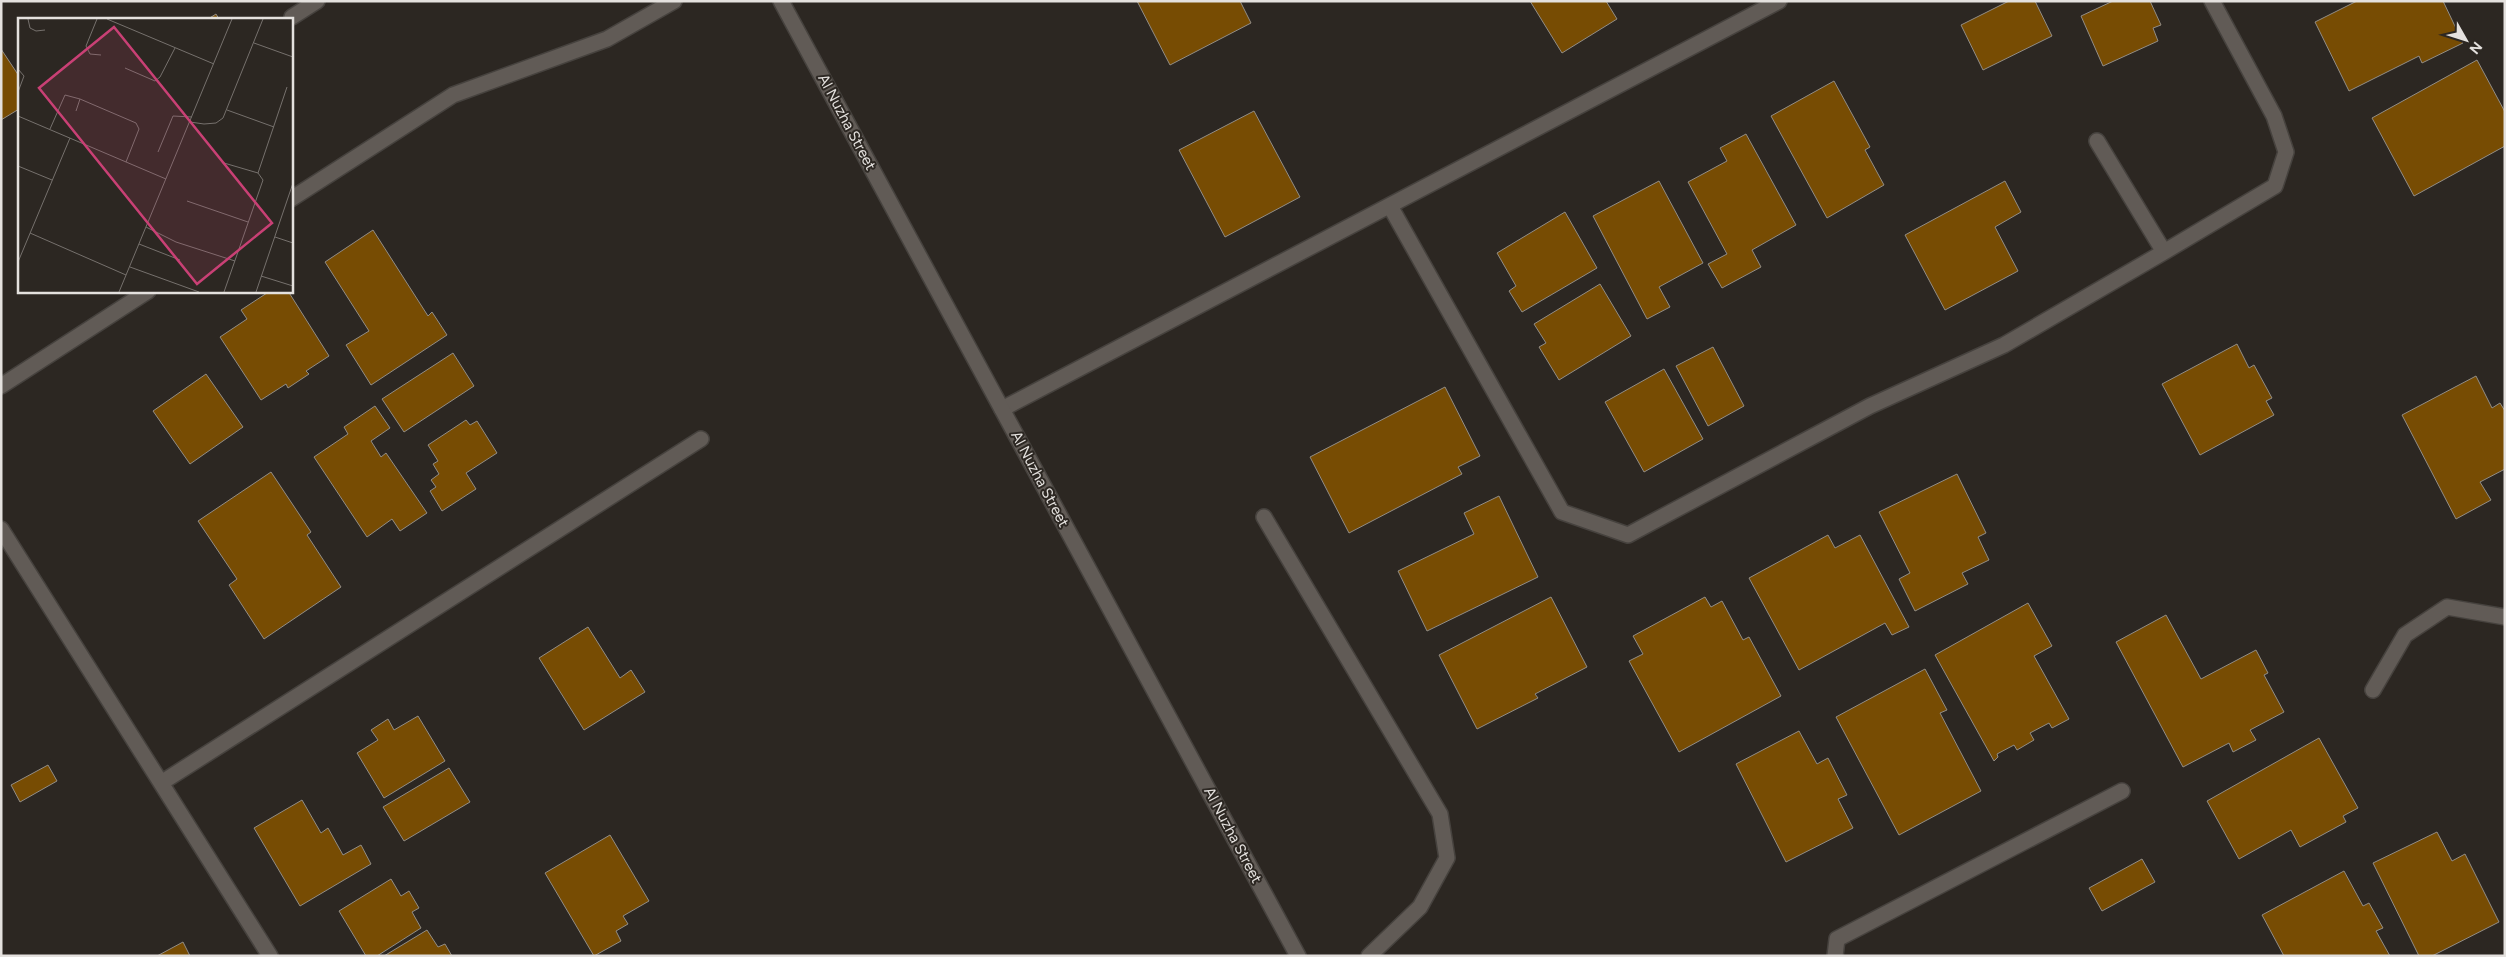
<svg xmlns="http://www.w3.org/2000/svg" width="2506" height="957" viewBox="0 0 2506 957" font-family="Figtree,sans-serif">
<rect width="100%" height="100%" fill="#2c2722"/>
<!-- building -->
<path fill="#774c03" stroke="#928d86" d="M1137 1H1240L1251 23 1170 65Z
M1530 1H1606L1617 19 1562 53Z
M2009 1H2035L2052 36 1983 70 1961 25Z
M2113 1H2150L2161 25 2153 28 2158 41 2103 66 2081 16Z
M2357 1H2443L2463 43 2422 63 2419 56 2349 91 2315 22Z
M216 14 219 19H208Z
M1 49 19 76V109L1 120Z
M2477 60 2505 112V146L2414 196 2372 118Z
M1834 81 1870 147 1865 150 1884 185 1827 218 1771 116Z
M1254 111 1300 197 1225 237 1179 150Z
M1746 134 1796 225 1752 250 1761 267 1722 288 1708 264 1727 254 1688 182 1727 161 1720 148Z
M1659 181 1703 263 1659 287 1670 307 1647 319 1593 216Z
M2005 181 2021 212 1995 227 2018 271 1945 310 1905 235Z
M1565 212 1597 268 1522 312 1509 291 1516 286 1497 253Z
M373 230 428 316 432 312 447 335 371 385 346 345 369 331 325 262Z
M1600 284 1631 336 1559 380 1539 347 1546 343 1534 324Z
M270 291H288L329 356 306 371 309 374 288 388 286 384 261 400 220 337 247 319 241 310Z
M2237 344 2249 368 2254 365 2272 398 2266 401 2274 415 2200 455 2162 384Z
M1713 347 1744 406 1708 426 1676 366Z
M453 353 474 386 404 432 382 399Z
M1664 369 1703 439 1644 472 1605 402Z
M206 374 243 427 190 464 153 411Z
M2476 376 2492 408 2500 403 2505 411V469L2480 482 2491 500 2456 519 2402 415Z
M1445 387 1480 456 1458 467 1462 474 1349 533 1310 457Z
M375 406 390 428 371 441 381 457 386 453 427 513 400 531 392 519 367 537 314 457 348 434 344 427Z
M466 420 470 425 477 421 497 453 466 473 476 489 442 511 430 491 436 487 431 480 439 474 433 464 438 461 428 445Z
M271 472 311 532 307 535 341 587 264 639 229 585 237 579 198 521Z
M1957 474 1986 533 1978 537 1989 560 1962 573 1968 584 1915 611 1899 579 1910 573 1879 512Z
M1499 496 1538 577 1427 631 1398 571 1474 534 1464 513Z
M1828 535 1835 548 1860 535 1909 627 1892 635 1885 623 1799 670 1749 578Z
M1551 597 1587 667 1535 694 1538 698 1477 729 1439 655Z
M1705 597 1711 607 1722 601 1743 640 1749 637 1781 696 1679 752 1629 661 1643 654 1633 636Z
M2028 603 2052 646 2034 656 2069 719 2052 728 2049 723 2030 733 2034 740 2017 750 2014 745 1997 754 1998 757 1994 761 1935 655Z
M2166 615 2201 679 2256 650 2268 673 2264 675 2284 712 2250 730 2256 740 2233 752 2229 743 2183 767 2116 642Z
M588 627 620 678 631 670 645 692 584 730 539 658Z
M1925 669 1947 710 1940 713 1981 791 1899 835 1836 717Z
M418 716 445 761 384 798 357 753 378 740 371 730 388 719 394 730Z
M1799 731 1817 764 1828 758 1847 795 1838 799 1853 828 1786 862 1736 764Z
M2319 738 2358 808 2343 816 2346 822 2300 847 2291 830 2239 859 2207 801Z
M48 765 57 781 20 802 11 785Z
M449 768 470 802 404 841 383 807Z
M302 800 321 833 328 828 343 855 361 845 371 864 300 906 254 828Z
M2437 832 2452 861 2465 854 2499 922 2432 956H2419L2373 863Z
M610 835 649 901 623 916 628 924 616 931 621 941 594 956 545 873Z
M2142 859 2155 882 2102 911 2089 888Z
M2344 871 2363 906 2369 903 2383 928 2376 931 2390 956H2284L2262 915Z
M391 879 401 896 409 891 419 908 412 912 421 928 377 956H366L339 911Z
M427 930 438 947 445 944 452 956H384Z
M183 942 190 956H157Z"/>
<g fill="none" stroke-linecap="round" stroke-linejoin="round">
<defs>
<path id="street" d="M292 17 317 1
M2097 141 2164 252 2275 186 2286 152 2274 116 2212 1
M291 199 453 95 607 39 674 1
M1390 206 1562 512 1628 535 1870 406 2004 345 2164 252
M1 386 148 291
M1002 409 1779 1
M1264 517 1440 814 1447 858 1420 907 1369 956
M1 529 270 956
M2373 690 2405 635 2447 607 2505 617
M161 783 701 439
M1835 956 1837 939 2122 791"/>
<path id="secondary" d="M781 1 1298 956"/>
</defs>
<!-- street casing -->
<use href="#street" stroke="#46423e" stroke-width="18"/>
<!-- secondary casing -->
<use href="#secondary" stroke="#46423e" stroke-width="18"/>
<!-- street -->
<use href="#street" stroke="#615b56" stroke-width="15"/>
<!-- secondary -->
<use href="#secondary" stroke="#615b56" stroke-width="15"/>
</g>
<g text-anchor="middle" dominant-baseline="central" stroke-width="4" stroke-linejoin="round" paint-order="stroke">
<!-- street labels -->
<g font-size="15" fill="#e4e1de" stroke="#2c2722">
<text transform="translate(847 122) rotate(62)">Al Nuzha Street</text>
<text transform="translate(1040 479) rotate(62)">Al Nuzha Street</text>
<text transform="translate(1233 835) rotate(62)">Al Nuzha Street</text>
</g>
</g>
<!-- overview -->
<g transform="translate(18 18)">
<rect width="275" height="275" fill="#2c2722"/>
<path fill="none" stroke="#76716d" stroke-width="1" d="M10 1 12 10 18 13 27 12M79 1 68 28 72 36 83 37M89 1 196 46M236 25 275 39M107 50 137 63 142 59 157 30M0 51 6 58 0 74M62 81 118 105 121 111 108 144M209 92 256 109M0 98 148 161M172 104 186 106 198 105 205 100 245 1M32 111 47 77 62 81 58 93M140 134 155 98 174 99M0 148 34 162M240 155 269 69M169 183 230 204M128 209 158 224 217 243M12 215 108 257M257 219 275 225M121 226 162 242M0 244 52 120M112 249 181 274M243 258 275 268M101 274 214 1M206 274 245 162 240 155 206 145M238 274 275 165"/>
<path fill="#c94075" fill-opacity="0.15" stroke="#c94075" stroke-width="2.5" d="M96 9 254 205 179 266 21 70Z"/>
<rect width="275" height="275" fill="none" stroke="#e4e1de" stroke-width="2.5"/>
</g>
<!-- border -->
<rect width="2506" height="957" fill="none" stroke="#e4e1de" stroke-width="5"/>
<!-- north arrow -->
<g transform="translate(2466 40) rotate(129)" stroke="#2c2722" stroke-width="4" paint-order="stroke">
<path d="M0-4L9 19L0 12L-9 19Z" fill="#e4e1de"/>
<text y="-8" font-size="14" font-weight="bold" text-anchor="middle" fill="#e4e1de">N</text>
</g>
</svg>
